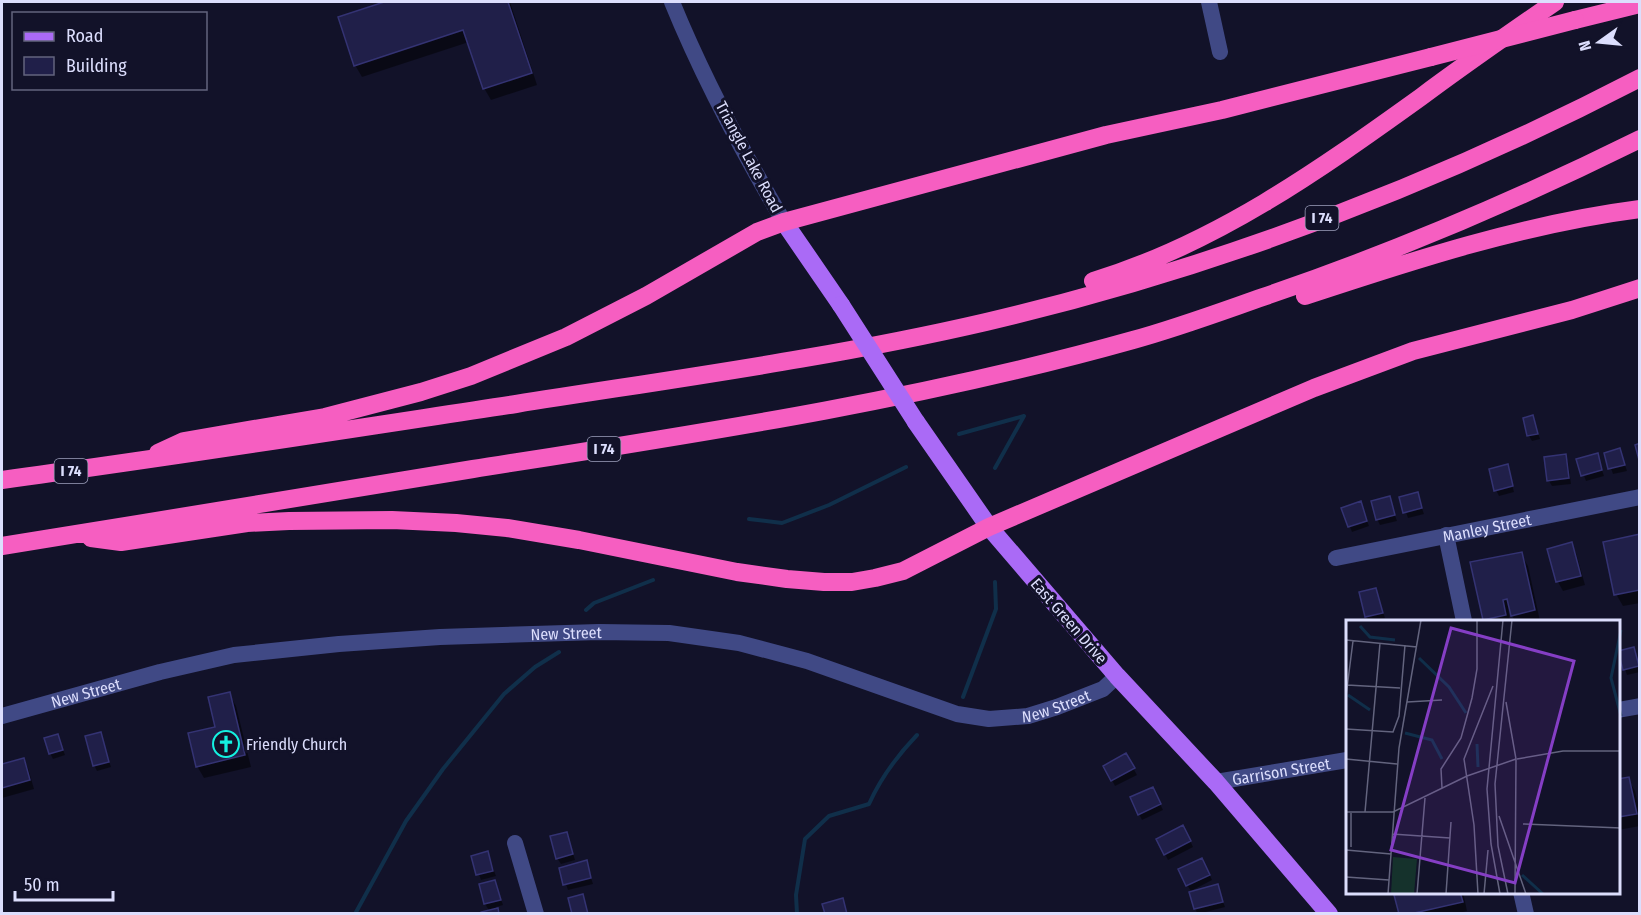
<svg xmlns="http://www.w3.org/2000/svg" width="1641" height="915" viewBox="0 0 1641 915" font-family="'Fira Sans Condensed',sans-serif">
<rect width="100%" height="100%" fill="#121229"/>
<!-- shadow -->
<path fill="#0007" d="M389 2H510L537 85 491 100 484 88 469 42 362 77 355 65 340 18Z
M1533 417 1540 439 1532 441 1529 436Z
M1620 450 1627 471 1613 474 1606 454Z
M1597 455 1604 476 1586 481 1578 460Z
M1565 456 1568 462 1571 484 1552 486 1549 481Z
M1508 470 1514 492 1499 496 1496 490Z
M1417 494 1424 514 1408 518 1401 498Z
M1389 498 1397 521 1380 525 1377 519Z
M1360 503 1369 526 1352 532 1343 509Z
M1640 536V603L1623 606 1616 594Z
M1571 544 1576 553 1585 585 1563 591 1558 582 1549 550Z
M1521 554 1528 566 1540 621H1515L1508 609 1510 621H1485L1471 563Z
M1376 590 1385 618 1369 621 1366 617Z
M1633 649 1640 666V672L1627 675 1619 653Z
M229 694 236 706 251 767 204 778 197 766 217 728Z
M100 734 111 767 97 771 94 765Z
M58 735 65 755 53 759 50 753Z
M1126 755 1137 775 1115 786 1105 766Z
M23 759 28 768 34 789 2 798V765Z
M1628 779 1635 791 1640 811V826L1618 830V781Z
M1155 794 1163 810 1142 820 1139 814Z
M1186 832 1193 847 1168 860 1165 854Z
M567 834 575 860 561 864 557 858Z
M487 853 496 876 481 880 473 857Z
M586 862 593 884 568 890 561 869Z
M1205 865 1212 880 1191 891 1187 885Z
M495 881 503 905 496 907 499 914H483L490 912 485 904 480 885Z
M1217 886 1225 907 1198 914 1195 909Z
M1411 892H1463L1467 911 1456 914H1400Z"/>
<g fill="none" stroke-linecap="round" stroke-linejoin="round">
<!-- stream -->
<path stroke="#102f4a" stroke-width="4" d="M959 434 1024 416
M995 468 1024 416
M749 519 782 523 829 505 906 467
M586 610 594 603 653 580
M963 697 996 609 995 582
M355 914 406 821 443 769 504 694 535 667 559 652
M797 914 796 895 805 839 829 816 869 804C881 777 896 757 917 735"/>
</g>
<!-- building -->
<path fill="#201f49" stroke="#343373" stroke-width="1.5" d="M384 2H508L532 73 483 89 463 30 354 66 338 17Z
M1533 415 1538 434 1527 436 1523 418Z
M1640 443V460H1639L1635 445Z
M1620 448 1625 465 1608 469 1604 453Z
M1598 453 1602 470 1581 476 1576 459Z
M1566 454 1569 478 1547 481 1544 457Z
M1508 464 1513 486 1494 491 1489 469Z
M1418 492 1422 508 1403 513 1399 497Z
M1390 496 1395 515 1376 520 1371 501Z
M1361 501 1367 521 1348 527 1341 508Z
M1640 534V590L1614 595 1603 542Z
M1572 542 1581 576 1556 582 1547 549Z
M1522 552 1535 610 1511 616 1507 599 1503 600 1506 615 1483 620 1470 562Z
M1376 588 1383 613 1365 617 1359 592Z
M1634 647 1639 666 1623 670 1618 651Z
M230 692 245 755 196 767 188 733 215 727 208 697Z
M101 732 109 762 93 766 85 736Z
M58 734 63 750 49 754 44 738Z
M1126 753 1135 768 1111 781 1103 766Z
M24 758 30 780 2 788V764Z
M1629 777 1637 814 1618 817V779Z
M1153 787 1161 804 1138 815 1130 797Z
M1183 825 1191 841 1164 855 1156 839Z
M567 832 573 854 556 859 550 836Z
M488 851 493 871 476 875 471 856Z
M1202 858 1210 875 1186 886 1178 869Z
M587 860 591 878 563 885 559 868Z
M495 880 501 900 484 904 479 884Z
M1218 884 1223 902 1194 909 1189 892Z
M1404 892H1460L1463 902 1410 914H1399L1394 895Z
M583 894 588 914H572L568 898Z
M843 898 847 914H825L822 904Z
M498 908 499 914H481V912Z"/>
<g fill="none" stroke-linecap="round" stroke-linejoin="round">
<!-- minor -->
<g stroke="#404985" stroke-width="16">
<path d="M672 2C703 78 742 151 784 222"/>
<path d="M1209 2 1220 52"/>
<path d="M1446 535 1464 621"/>
<path id="s1" d="M1336 558 1640 497"/>
<path d="M1618 710 1640 706"/>
<path id="s2" d="M2 716 160 672 234 655 339 644 440 637 599 632 669 633 739 643 807 661 957 714 989 719 1028 716 1057 707 1103 689 1117 676"/>
<path id="s3" d="M1216 782 1347 760"/>
<path d="M515 843 536 914"/>
<path d="M1521 892 1526 914"/>
</g>
<!-- major -->
<path stroke="#aa6af6" stroke-width="18" d="M784 222 841 305
M916 422 989 527 1117 676 1216 782 1329 914"/>
<!-- highway -->
<path stroke="#f65ec1" stroke-width="18" d="M1575 20 1640 4
M1093 281C1215 244 1318 171 1421 97 1465 64 1510 33 1555 2
M1305 296C1414 260 1524 224 1640 209
M158 453 184 441 325 417 421 392 471 376 566 337 646 296 757 232 784 222 1106 135 1222 110 1431 57
M2 480C173 457 345 430 516 404 673 379 831 358 986 322 1212 269 1434 185 1640 78
M91 538 121 542 247 523 289 521 392 520 456 523 507 528 579 540 737 572 787 579 824 582H852L875 578 903 571 989 527 1314 388 1413 351 1572 310 1640 288
M2 546C159 521 315 494 473 469 695 434 916 401 1133 340 1177 328 1220 312 1263 297 1392 253 1517 200 1640 139"/>
<!-- major-bridge -->
<path stroke="#aa6af6" stroke-width="18" d="M841 305 916 422"/>
<!-- highway-bridge -->
<path stroke="#f65ec1" stroke-width="18" d="M1431 57 1575 20"/>
</g>
<!-- icons -->
<defs>
<symbol id="church-ring" viewBox="-11 -11 22 22"><circle r="9.5" fill="#121229" stroke="#14f1e1" stroke-width="1.5"/><path d="M-1.2-6h2.4v3.5h3.3v2.4h-3.3V6h-2.4V-.1h-3.3v-2.4h3.3Z" fill="#14f1e1"/></symbol>
</defs>
<g fill-rule="evenodd">
<use href="#church-ring" x="211" y="729" width="30" height="30"/>
</g>
<g text-anchor="middle" dominant-baseline="central" stroke-width="6" stroke-linejoin="round" paint-order="stroke">
<!-- shield labels -->
<g fill="#121229" stroke="#9fa1bd" stroke-width="1.5">
<rect x="1305.5" y="206" width="33" height="24" rx="4.5"/>
<rect x="587.5" y="437" width="33" height="24" rx="4.5"/>
<rect x="54.5" y="459" width="33" height="24" rx="4.5"/>
</g>
<g font-size="15" font-weight="bold" fill="#dcdefd">
<text x="1322" y="218">I 74</text>
<text x="604" y="449">I 74</text>
<text x="71" y="471">I 74</text>
</g>
<!-- street labels -->
<g font-size="16" fill="#dcdefd" stroke="#121229">
<text transform="translate(749 157) rotate(62)">Triangle Lake Road</text>
<text stroke="none"><textPath href="#s1" startOffset="154">Manley Street</textPath></text>
<text transform="translate(1069 621) rotate(49)">East Green Drive</text>
<text stroke="none"><textPath href="#s2" startOffset="573">New Street</textPath></text>
<text stroke="none"><textPath href="#s2" startOffset="87">New Street</textPath></text>
<text stroke="none"><textPath href="#s2" startOffset="1077">New Street</textPath></text>
<text stroke="none"><textPath href="#s3" startOffset="66">Garrison Street</textPath></text>
</g>
<!-- poi labels -->
<g font-size="16" fill="#dcdefd" stroke="#121229" text-anchor="start">
<text x="246" y="744">Friendly Church</text>
</g>
</g>
<!-- overview -->
<g transform="translate(1346 620)">
<rect width="274" height="274" fill="#121229"/>
<path d="M47 237 71 239 68 274H45Z" fill="#15322c"/>
<path fill="none" stroke="#102f4a" stroke-width="3" d="M14 6 24 17 49 20M275 10 265 58 275 96M73 38 103 67 120 93M2 75 24 90M59 113 86 120 96 139M131 124 132 147M176 255 197 274"/>
<path fill="none" stroke="#63647e" stroke-width="1.5" d="M0 20 71 27M1 65 54 68M0 76 7 21M61 82 96 80M160 82 170 139 169 274M0 109 47 112 53 96 59 25M0 139 51 144M171 139 217 131H275M96 168 95 149 115 118 126 78 131 49V0M0 192H47L121 156 170 139M19 192 34 23M153 196 180 274M177 204 275 208M46 214 104 218M5 227V193M0 230 45 234M0 257 43 260M42 274 53 128 75 0M71 274 79 178M100 274 105 202M132 274 128 205 118 139 147 66M138 274 142 230M154 274 145 224 141 169 157 0M162 274 152 226 149 164 166 0"/>
<path fill="#853ec5" fill-opacity="0.15" stroke="#853ec5" stroke-width="3" d="M105 8 228 41 169 263 45 230Z"/>
<rect width="274" height="274" fill="none" stroke="#dcdefd" stroke-width="3"/>
</g>
<!-- border -->
<rect width="1641" height="915" fill="none" stroke="#dcdefd" stroke-width="6"/>
<!-- legend -->
<rect x="12" y="12" width="195" height="78" fill="#121229" stroke="#63647e" stroke-width="1.5"/>
<rect x="24" y="32" width="30" height="9" fill="#aa6af6" stroke="#63647e" stroke-width="1.5"/>
<text x="66" y="42" font-size="18" fill="#dcdefd">Road</text>
<rect x="24" y="57" width="30" height="18" fill="#201f49" stroke="#63647e" stroke-width="1.5"/>
<text x="66" y="72" font-size="18" fill="#dcdefd">Building</text>
<!-- north arrow -->
<g transform="translate(1599 42) rotate(255)" stroke="#121229" stroke-width="4.5" paint-order="stroke">
<path d="M0-4.5L10 22L0 15L-10 22Z" fill="#dcdefd"/>
<text y="-9" font-size="16" font-weight="bold" text-anchor="middle" fill="#dcdefd">N</text>
</g>
<!-- scale -->
<path d="M15 891v9h98v-9" fill="none" stroke="#dcdefd" stroke-width="3"/>
<text x="24" y="891" font-size="18" fill="#dcdefd" stroke="#121229" stroke-width="4.5" paint-order="stroke">50 m</text>
</svg>
